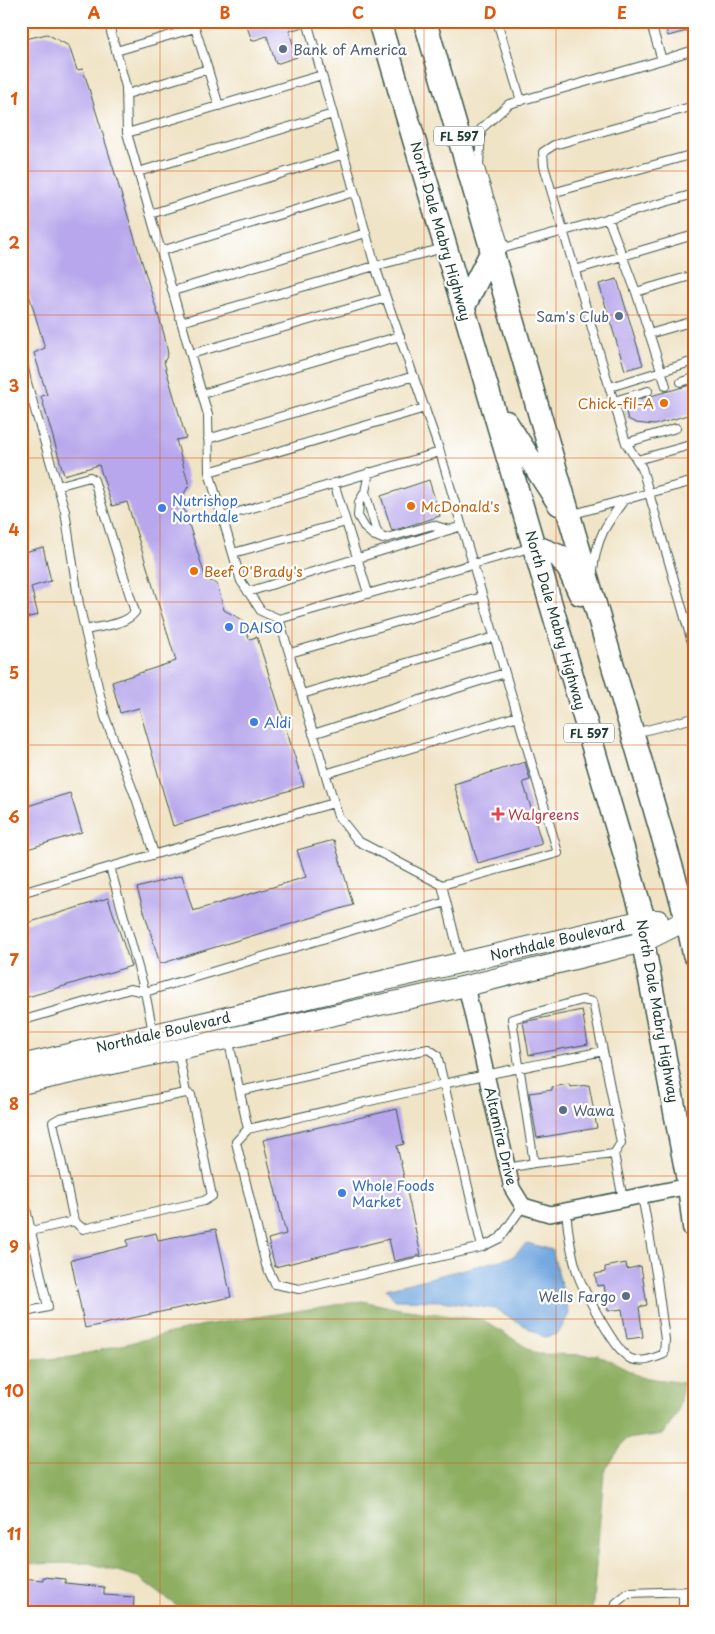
<svg xmlns="http://www.w3.org/2000/svg" width="715" height="1634" viewBox="0 0 715 1634" font-family="'Playpen Sans',sans-serif">
<rect width="100%" height="100%" fill="#fff"/>
<filter id="ink" filterUnits="userSpaceOnUse"><feTurbulence type="fractalNoise" baseFrequency=".02" numOctaves="2"/><feDisplacementMap in="SourceGraphic" scale="10" xChannelSelector="R" yChannelSelector="G"/><feConvolveMatrix kernelMatrix="1 2 1 2 8 2 1 2 1" color-interpolation-filters="sRGB"/></filter>
<filter id="wash" filterUnits="userSpaceOnUse"><feTurbulence type="fractalNoise" baseFrequency=".0096" numOctaves="4" result="noise"/><feDisplacementMap in="SourceGraphic" scale="20" xChannelSelector="R" yChannelSelector="G"/><feGaussianBlur stdDeviation="1.12" result="paint"/><feColorMatrix in="noise" values="0 0 0 0 0 0 0 0 0 0 0 0 0 0 0 0 0 1.4 0 .05"/><feComposite in="paint" operator="in"/></filter>
<g filter="url(#wash)">
<rect width="100%" height="100%" fill="#f0e4c7"/>
<!-- forest -->
<path fill="#8eaf62" stroke="#56764b" d="M362 1301 400 1309 483 1320 537 1354 598 1355 641 1377 684 1383 677 1413 664 1434 626 1439 604 1472 592 1613H186L138 1577 89 1563 21 1564V1361L72 1357 204 1325Z"/>
<!-- water -->
<path fill="#73a8e0" stroke="#49728a" d="M527 1243 552 1250 569 1314 558 1334 544 1337 495 1309 441 1301 395 1300 386 1289 512 1257Z"/>
<g id="blocks">
<!-- building -->
<path fill="#b8a7ec" d="M245 21H302L303 27 289 31 297 57 276 64 267 36 252 41Z
M664 21H694V29L668 36Z
M47 34 69 46 77 70 83 69 164 334 168 354 164 362 186 438 176 440 189 485 181 499 206 579 217 584 224 610 243 620 249 639 257 637 304 786 173 826 139 708 120 713 112 682 176 661 127 502 112 506 99 465 64 475 41 396 47 395 34 353 45 348 21 268V40Z
M617 279 643 365 625 370 599 284Z
M694 384V413L654 425 636 423 628 419 626 413 628 408 636 400Z
M429 480 440 516 392 531 381 496Z
M43 547 51 581 31 587 38 615 21 619V553Z
M525 762 530 780 523 782 542 844 478 863 454 784Z
M70 793 82 832 21 851V808Z
M334 840 353 905 160 964 137 888 182 875 193 911 306 877 297 850Z
M108 898 131 966 21 999V925Z
M582 1010 588 1044 529 1055 523 1022Z
M569 1084 570 1087 589 1085 597 1128 537 1138 529 1093 552 1090V1087Z
M397 1109 404 1144 397 1146 421 1255 394 1261 389 1239 275 1267 268 1239 286 1234 263 1140Z
M216 1229 231 1297 85 1328 71 1260 128 1246 127 1240 156 1233 158 1240Z
M626 1263 627 1269 641 1266 647 1305 639 1307 643 1337 627 1339 622 1309 608 1311 604 1285 597 1286 595 1274 605 1272V1267Z
M43 1577 65 1579V1583L104 1587V1595L134 1597 133 1613H21V1578L43 1580Z"/>
</g>
</g>
<g filter="url(#ink)">
<use href="#blocks" fill-opacity="0" stroke="#3e564a" stroke-width="1"/>
<g fill="none" stroke-linecap="round" stroke-linejoin="round">
<defs>
<path id="lane" d="M108 21 126 87 127 133 208 415 209 472 241 581 261 611 279 619
M193 21 219 106
M307 21 375 266 444 248
M497 21 521 101
M21 22 24 21
M116 51 195 28
M662 60 694 50
M127 94 208 69
M127 133 322 75
M138 172 333 114
M552 193 694 154
M150 214 344 154
M608 218 636 292 666 386
M505 247 479 165 481 129 509 104 662 60 650 21
M501 249 694 194
M161 251 354 192
M575 270 694 235
M173 291 366 233
M636 292 694 275
M181 322 375 266 440 452 558 853 442 885
M649 334 694 321
M21 353 27 383 65 511 79 604 105 717 137 801 154 854
M191 354 386 298
M681 382 694 378
M610 387 694 361
M202 394 400 336
M614 401 648 391
M208 439 414 376
M626 443 676 428
M637 460 694 444
M209 472 425 408
M369 472 365 492 359 502 358 516 365 528 373 535 383 539 433 525 449 530
M694 481 649 493 694 649
M334 483 368 593
M57 486 90 477 94 480 135 612C126 625 101 626 85 630
M365 492 376 529 383 539
M570 515 649 493 642 468 626 443 544 166 543 152 554 145 694 106
M222 517 440 452
M233 553 346 522
M593 570C597 537 605 526 624 500
M248 592 462 526
M290 653 482 597
M302 694 494 637
M635 733 694 718
M313 734 505 673
M325 774 518 716
M110 867 334 803
M21 893 110 867 145 992 130 989 24 1020
M461 962 442 885 358 841 338 816 279 619 533 547
M153 1032 145 992 446 902
M228 1038 248 1129 236 1142 266 1265 275 1284 299 1289 482 1247
M178 1051 186 1093
M603 1051 621 1143 614 1154
M240 1091 428 1049 437 1055 444 1084 248 1129
M508 1168 534 1163
M21 1187 48 1307 21 1313
M523 1206 500 1238 482 1247 444 1084C497 1072 550 1062 603 1051L593 1002 582 1000 512 1019 534 1163 614 1154 623 1199
M566 1211C568 1233 571 1254 578 1275 584 1291 616 1353 631 1359 643 1363 652 1359 664 1354L665 1340 657 1279 642 1195
M31 1231 74 1221 53 1122 60 1118 186 1093 191 1095 212 1196 204 1201 83 1229 74 1221
M615 1613 616 1603 628 1593 694 1591
M683 1613V1592"/>
<path id="street" d="M466 986 512 1188 523 1206 550 1214 689 1186"/>
<path id="secondary" d="M21 1065 644 920H658
M21 1084 466 986 643 942 687 920"/>
<path id="primary" d="M379 21 644 920 643 942 689 1186 694 1227
M425 21 687 920 694 954
M464 306 492 251
M506 422 559 504
M534 546 559 556 569 570 580 594"/>
</defs>
<!-- lane casing -->
<use href="#lane" stroke="#3e564a" stroke-width="10"/>
<!-- street casing -->
<use href="#street" stroke="#3e564a" stroke-width="18"/>
<!-- secondary casing -->
<use href="#secondary" stroke="#3e564a" stroke-width="22"/>
<!-- primary casing -->
<use href="#primary" stroke="#3e564a" stroke-width="25"/>
<!-- lane -->
<use href="#lane" stroke="#fff" stroke-width="8"/>
<!-- street -->
<use href="#street" stroke="#fff" stroke-width="15"/>
<!-- secondary -->
<use href="#secondary" stroke="#fff" stroke-width="20"/>
<!-- primary -->
<use href="#primary" stroke="#fff" stroke-width="22"/>
</g>
</g>
<!-- grid -->
<path fill="none" stroke="#de580e" stroke-width="1" stroke-opacity="0.55" d="M160 21V1613M292 21V1613M424 21V1613M556 21V1613M21 171H694M21 315H694M21 458H694M21 602H694M21 745H694M21 889H694M21 1032H694M21 1176H694M21 1319H694M21 1463H694"/>
<!-- markers -->
<g fill="#5c6f8a" stroke="#fff" stroke-width="2">
<circle cx="283" cy="49" r="5"/>
<circle cx="619" cy="316" r="5"/>
<circle cx="563" cy="1110" r="5"/>
<circle cx="626" cy="1296" r="5"/>
</g>
<g fill="#e8710a" stroke="#fff" stroke-width="2">
<circle cx="664" cy="403" r="5"/>
<circle cx="411" cy="506" r="5"/>
<circle cx="194" cy="571" r="5"/>
</g>
<g fill="#3f7fe0" stroke="#fff" stroke-width="2">
<circle cx="162" cy="508" r="5"/>
<circle cx="229" cy="627" r="5"/>
<circle cx="254" cy="722" r="5"/>
<circle cx="342" cy="1193" r="5"/>
</g>
<path fill="#e0444e" stroke="#fff" stroke-width="2" d="M495.5 806.5h5v5h5v5h-5v5h-5v-5h-5v-5h5z"/>
<g text-anchor="middle" dominant-baseline="central" stroke-width="4.5" stroke-linejoin="round" paint-order="stroke">
<!-- shield labels -->
<g fill="#fff" stroke="#627771" stroke-width="1">
<rect x="434" y="126.5" width="50" height="19" rx="4"/>
<rect x="564" y="723.5" width="50" height="19" rx="4"/>
</g>
<g font-size="12" font-weight="bold" fill="#1f3d34">
<text x="459" y="136">FL 597</text>
<text x="589" y="733">FL 597</text>
</g>
<!-- service labels -->
<g font-size="14" fill="#4e5e75" stroke="#fff" text-anchor="start">
<text x="293" y="49">Bank of America</text>
<text x="609" y="316" text-anchor="end">Sam's Club</text>
<text x="573" y="1110">Wawa</text>
<text x="616" y="1296" text-anchor="end">Wells Fargo</text>
</g>
<!-- street labels -->
<g font-size="14" fill="#1f3d34" stroke="#fff">
<text transform="translate(441 231) rotate(74)">North Dale Mabry Highway</text>
<text transform="translate(556 620) rotate(74)">North Dale Mabry Highway</text>
<text transform="translate(557 940) rotate(-13)">Northdale Boulevard</text>
<text transform="translate(658 1011) rotate(80)">North Dale Mabry Highway</text>
<text transform="translate(163 1032) rotate(-13)">Northdale Boulevard</text>
<text transform="translate(501 1136) rotate(77)">Altamira Drive</text>
</g>
<!-- food labels -->
<g font-size="14" fill="#c56008" stroke="#fff" text-anchor="start">
<text x="654" y="403" text-anchor="end">Chick-fil-A</text>
<text x="421" y="506">McDonald's</text>
<text x="204" y="571">Beef O'Brady's</text>
</g>
<!-- shop labels -->
<g font-size="14" fill="#366cbe" stroke="#fff" text-anchor="start">
<text x="172" y="500">Nutrishop<tspan x="172" dy="16">Northdale</tspan></text>
<text x="239" y="627">DAISO</text>
<text x="264" y="722">Aldi</text>
<text x="352" y="1185">Whole Foods<tspan x="352" dy="16">Market</tspan></text>
</g>
<!-- health labels -->
<g font-size="14" fill="#be3a42" stroke="#fff" text-anchor="start">
<text x="508" y="814">Walgreens</text>
</g>
</g>
<!-- margin -->
<rect width="715" height="1634" fill="none" stroke="#fff" stroke-width="55"/>
<rect x="28" y="28" width="660" height="1578" fill="none" stroke="#de580e" stroke-width="2"/>
<g font-size="16" text-anchor="middle" font-weight="bold" fill="#de580e">
<text x="94" y="19">A</text>
<text x="225" y="19">B</text>
<text x="358" y="19">C</text>
<text x="490" y="19">D</text>
<text x="622" y="19">E</text>
<text x="14" y="105">1</text>
<text x="14" y="249">2</text>
<text x="14" y="392">3</text>
<text x="14" y="536">4</text>
<text x="14" y="679">5</text>
<text x="14" y="823">6</text>
<text x="14" y="966">7</text>
<text x="14" y="1110">8</text>
<text x="14" y="1253">9</text>
<text x="14" y="1397">10</text>
<text x="14" y="1540">11</text>
</g>
</svg>
